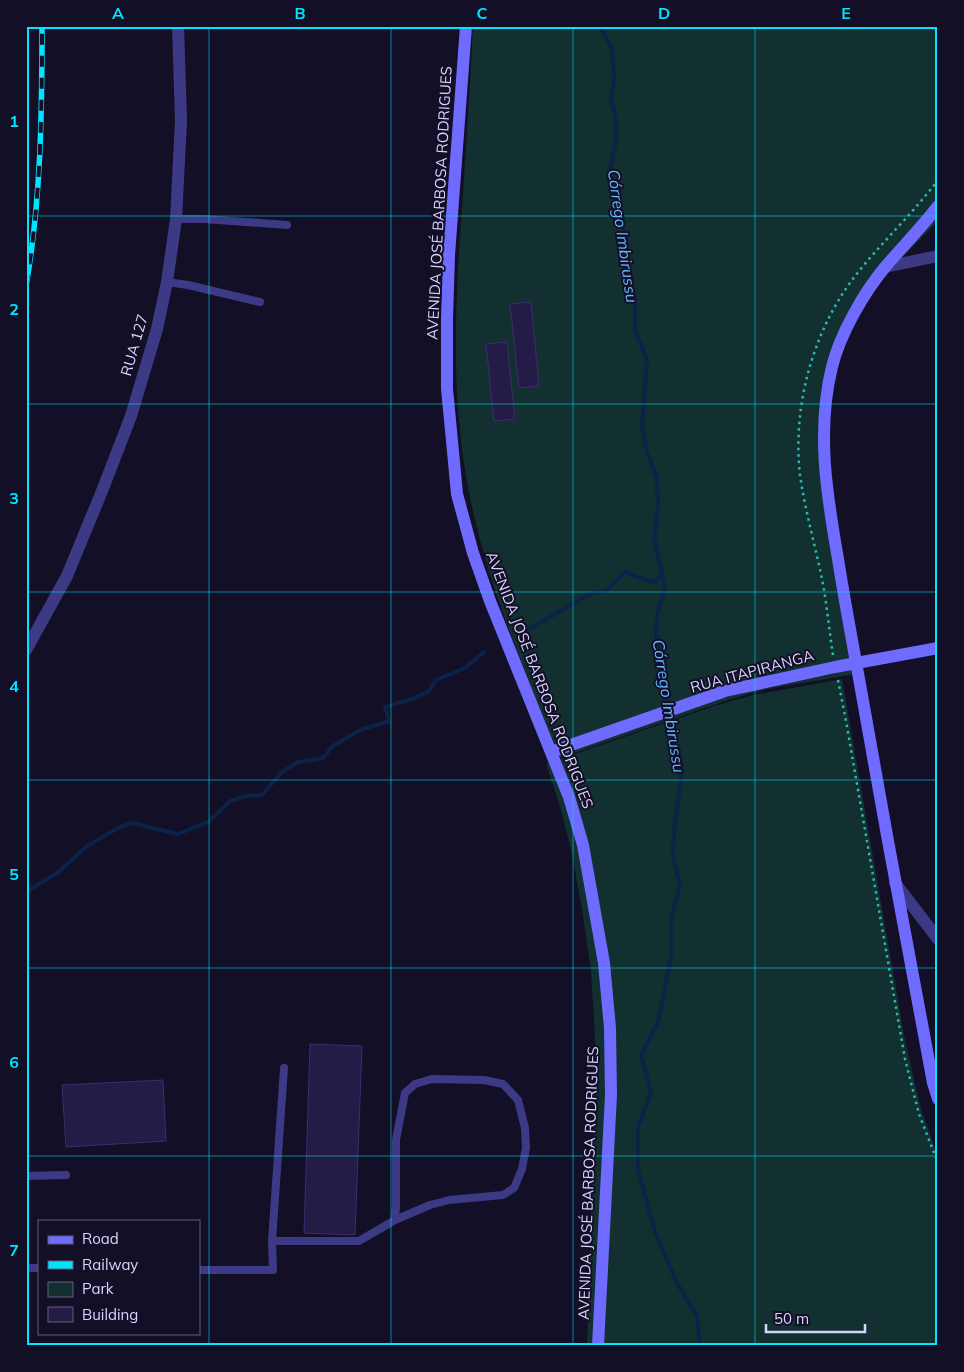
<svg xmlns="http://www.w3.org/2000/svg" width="964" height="1372" viewBox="0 0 964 1372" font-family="Mulish,sans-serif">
<rect width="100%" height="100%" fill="#130f26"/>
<!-- green -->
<path fill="#12302f" d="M473 26H938V221L885 275 844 336 822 432 856 674 767 689 728 700 560 758C526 672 488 588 470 497 450 401 455 305 462 207 466 147 470 87 473 26Z
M842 679 905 1040 921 1109 938 1157V1346H587L595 1103V1037L591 971 582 909 571 849 559 803 546 764 714 706 753 695Z"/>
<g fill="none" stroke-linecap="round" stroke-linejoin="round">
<!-- stream -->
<path stroke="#0c2248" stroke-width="4" d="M600 26 612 48 614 80 611 98 616 120V140L611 167 612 187 626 238 629 267 635 300V330L647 360 642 426 646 449 657 479 658 505 654 538 665 588 657 615 656 631 666 708
M524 632 592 593 606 591 625 572 651 582 657 580 661 574
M667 715 670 735 679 751 682 770 674 830 673 857 680 885 671 919V958L658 1022 641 1055 651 1092 638 1127V1170L655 1232 677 1283 697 1316 700 1346
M26 892 57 873 87 846 118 828 132 823 178 834 208 822 230 801 246 796 262 795 282 772 298 762 323 758 333 746 360 730 389 721 385 707 415 698 429 691 436 680 465 668 484 652"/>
</g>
<!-- building -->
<path fill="#241b47" stroke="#3b2d73" d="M531 302 539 386 519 388 510 304Z
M507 342 515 419 494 421 486 344Z
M310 1044 362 1046 355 1235 304 1233Z
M163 1080 166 1141 66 1147 62 1085Z"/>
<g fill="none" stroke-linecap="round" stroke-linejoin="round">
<!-- path -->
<path stroke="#2fb8b0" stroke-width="2.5" stroke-dasharray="2.5 4" stroke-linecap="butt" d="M833 655C829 630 827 604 822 579 815 545 805 510 800 475 793 413 809 346 843 293 858 270 877 250 896 229 911 213 925 197 938 180
M838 680 846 721 905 1059 919 1114 938 1163"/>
<!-- lane -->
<path stroke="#3d3a85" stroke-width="8" d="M176 219H204L287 225
M167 282 188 285 260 302
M26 1176 66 1175
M272 1241 284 1068
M26 1268H39
M199 1270H273L272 1241H359L395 1220 396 1206V1140L405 1093 415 1084 432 1079 484 1080 503 1084 518 1100 525 1128 526 1148 522 1169 514 1188 503 1195 449 1200 430 1205 395 1220"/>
<!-- street -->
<path stroke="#3d3a85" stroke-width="12" d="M885 267 938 256
M26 650 67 576 102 491 131 416 157 329 167 282 176 219 181 121 178 26
M895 883 938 939"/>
<!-- secondary -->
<path stroke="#6f6bff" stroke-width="12" d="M466 26 449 255 447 319V389L452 441 457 494 473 553 490 601 569 797 583 845 604 963 610 1028 611 1095 598 1346
M938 206C922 227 903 246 886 266 864 292 840 334 832 367 816 431 827 496 838 559 844 597 851 635 858 673 882 810 907 946 933 1083L938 1099
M551 752 725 691 835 667 938 648"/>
<defs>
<path id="rail" d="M26 286C41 200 42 113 42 26"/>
</defs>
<!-- rail casing -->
<use href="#rail" stroke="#00e5ff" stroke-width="5.5"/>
<!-- rail -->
<use href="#rail" stroke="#130f26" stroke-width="4" stroke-dasharray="11" stroke-linecap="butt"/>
</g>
<!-- grid -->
<path fill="none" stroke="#00e5ff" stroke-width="1" stroke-opacity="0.55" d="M209 26V1346M391 26V1346M573 26V1346M755 26V1346M26 216H938M26 404H938M26 592H938M26 780H938M26 968H938M26 1156H938"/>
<g text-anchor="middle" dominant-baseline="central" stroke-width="4" stroke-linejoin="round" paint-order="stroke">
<!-- street labels -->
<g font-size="15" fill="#d9d4ff" stroke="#130f26">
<text transform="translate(439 203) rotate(-87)">AVENIDA JOSÉ BARBOSA RODRIGUES</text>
<text transform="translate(134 345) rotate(-74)">RUA 127</text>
<text transform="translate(752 671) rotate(-15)">RUA ITAPIRANGA</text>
<text transform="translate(540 680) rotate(69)">AVENIDA JOSÉ BARBOSA RODRIGUES</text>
<text transform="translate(588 1183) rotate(-88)">AVENIDA JOSÉ BARBOSA RODRIGUES</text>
</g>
<!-- water labels -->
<g font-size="16" font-style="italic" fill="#62b6ff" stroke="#130f26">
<text transform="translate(623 236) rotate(82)">Córrego Imbirussu</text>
<text transform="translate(669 706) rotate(81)">Córrego Imbirussu</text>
</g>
</g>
<!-- border -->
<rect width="964" height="1372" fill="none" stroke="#130f26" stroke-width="55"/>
<!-- legend -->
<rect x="38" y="1220" width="162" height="115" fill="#130f26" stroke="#625e7d"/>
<rect x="48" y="1236" width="25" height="8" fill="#6f6bff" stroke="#625e7d"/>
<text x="82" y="1244" font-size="15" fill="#d9d4ff">Road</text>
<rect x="48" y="1261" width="25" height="8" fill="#00e5ff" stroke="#625e7d"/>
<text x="82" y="1270" font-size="15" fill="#d9d4ff">Railway</text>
<rect x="48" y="1282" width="25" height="15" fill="#12302f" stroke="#625e7d"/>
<text x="82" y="1294" font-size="15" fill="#d9d4ff">Park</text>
<rect x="48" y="1307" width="25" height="15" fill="#241b47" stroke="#625e7d"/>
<text x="82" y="1320" font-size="15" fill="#d9d4ff">Building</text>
<!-- scale -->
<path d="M766 1324v8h99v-8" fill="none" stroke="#d9d4ff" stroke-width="2.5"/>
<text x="774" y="1324" font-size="15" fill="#d9d4ff" stroke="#130f26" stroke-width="4" paint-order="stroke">50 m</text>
<rect x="28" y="28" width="908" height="1316" fill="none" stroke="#00e5ff" stroke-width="2"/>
<g font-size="16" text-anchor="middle" font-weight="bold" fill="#00e5ff">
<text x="118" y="19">A</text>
<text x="300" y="19">B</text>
<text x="482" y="19">C</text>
<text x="664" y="19">D</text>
<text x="846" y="19">E</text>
<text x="14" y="127">1</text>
<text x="14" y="315">2</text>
<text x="14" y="504">3</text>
<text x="14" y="692">4</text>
<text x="14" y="880">5</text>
<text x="14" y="1068">6</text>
<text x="14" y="1256">7</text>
</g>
</svg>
